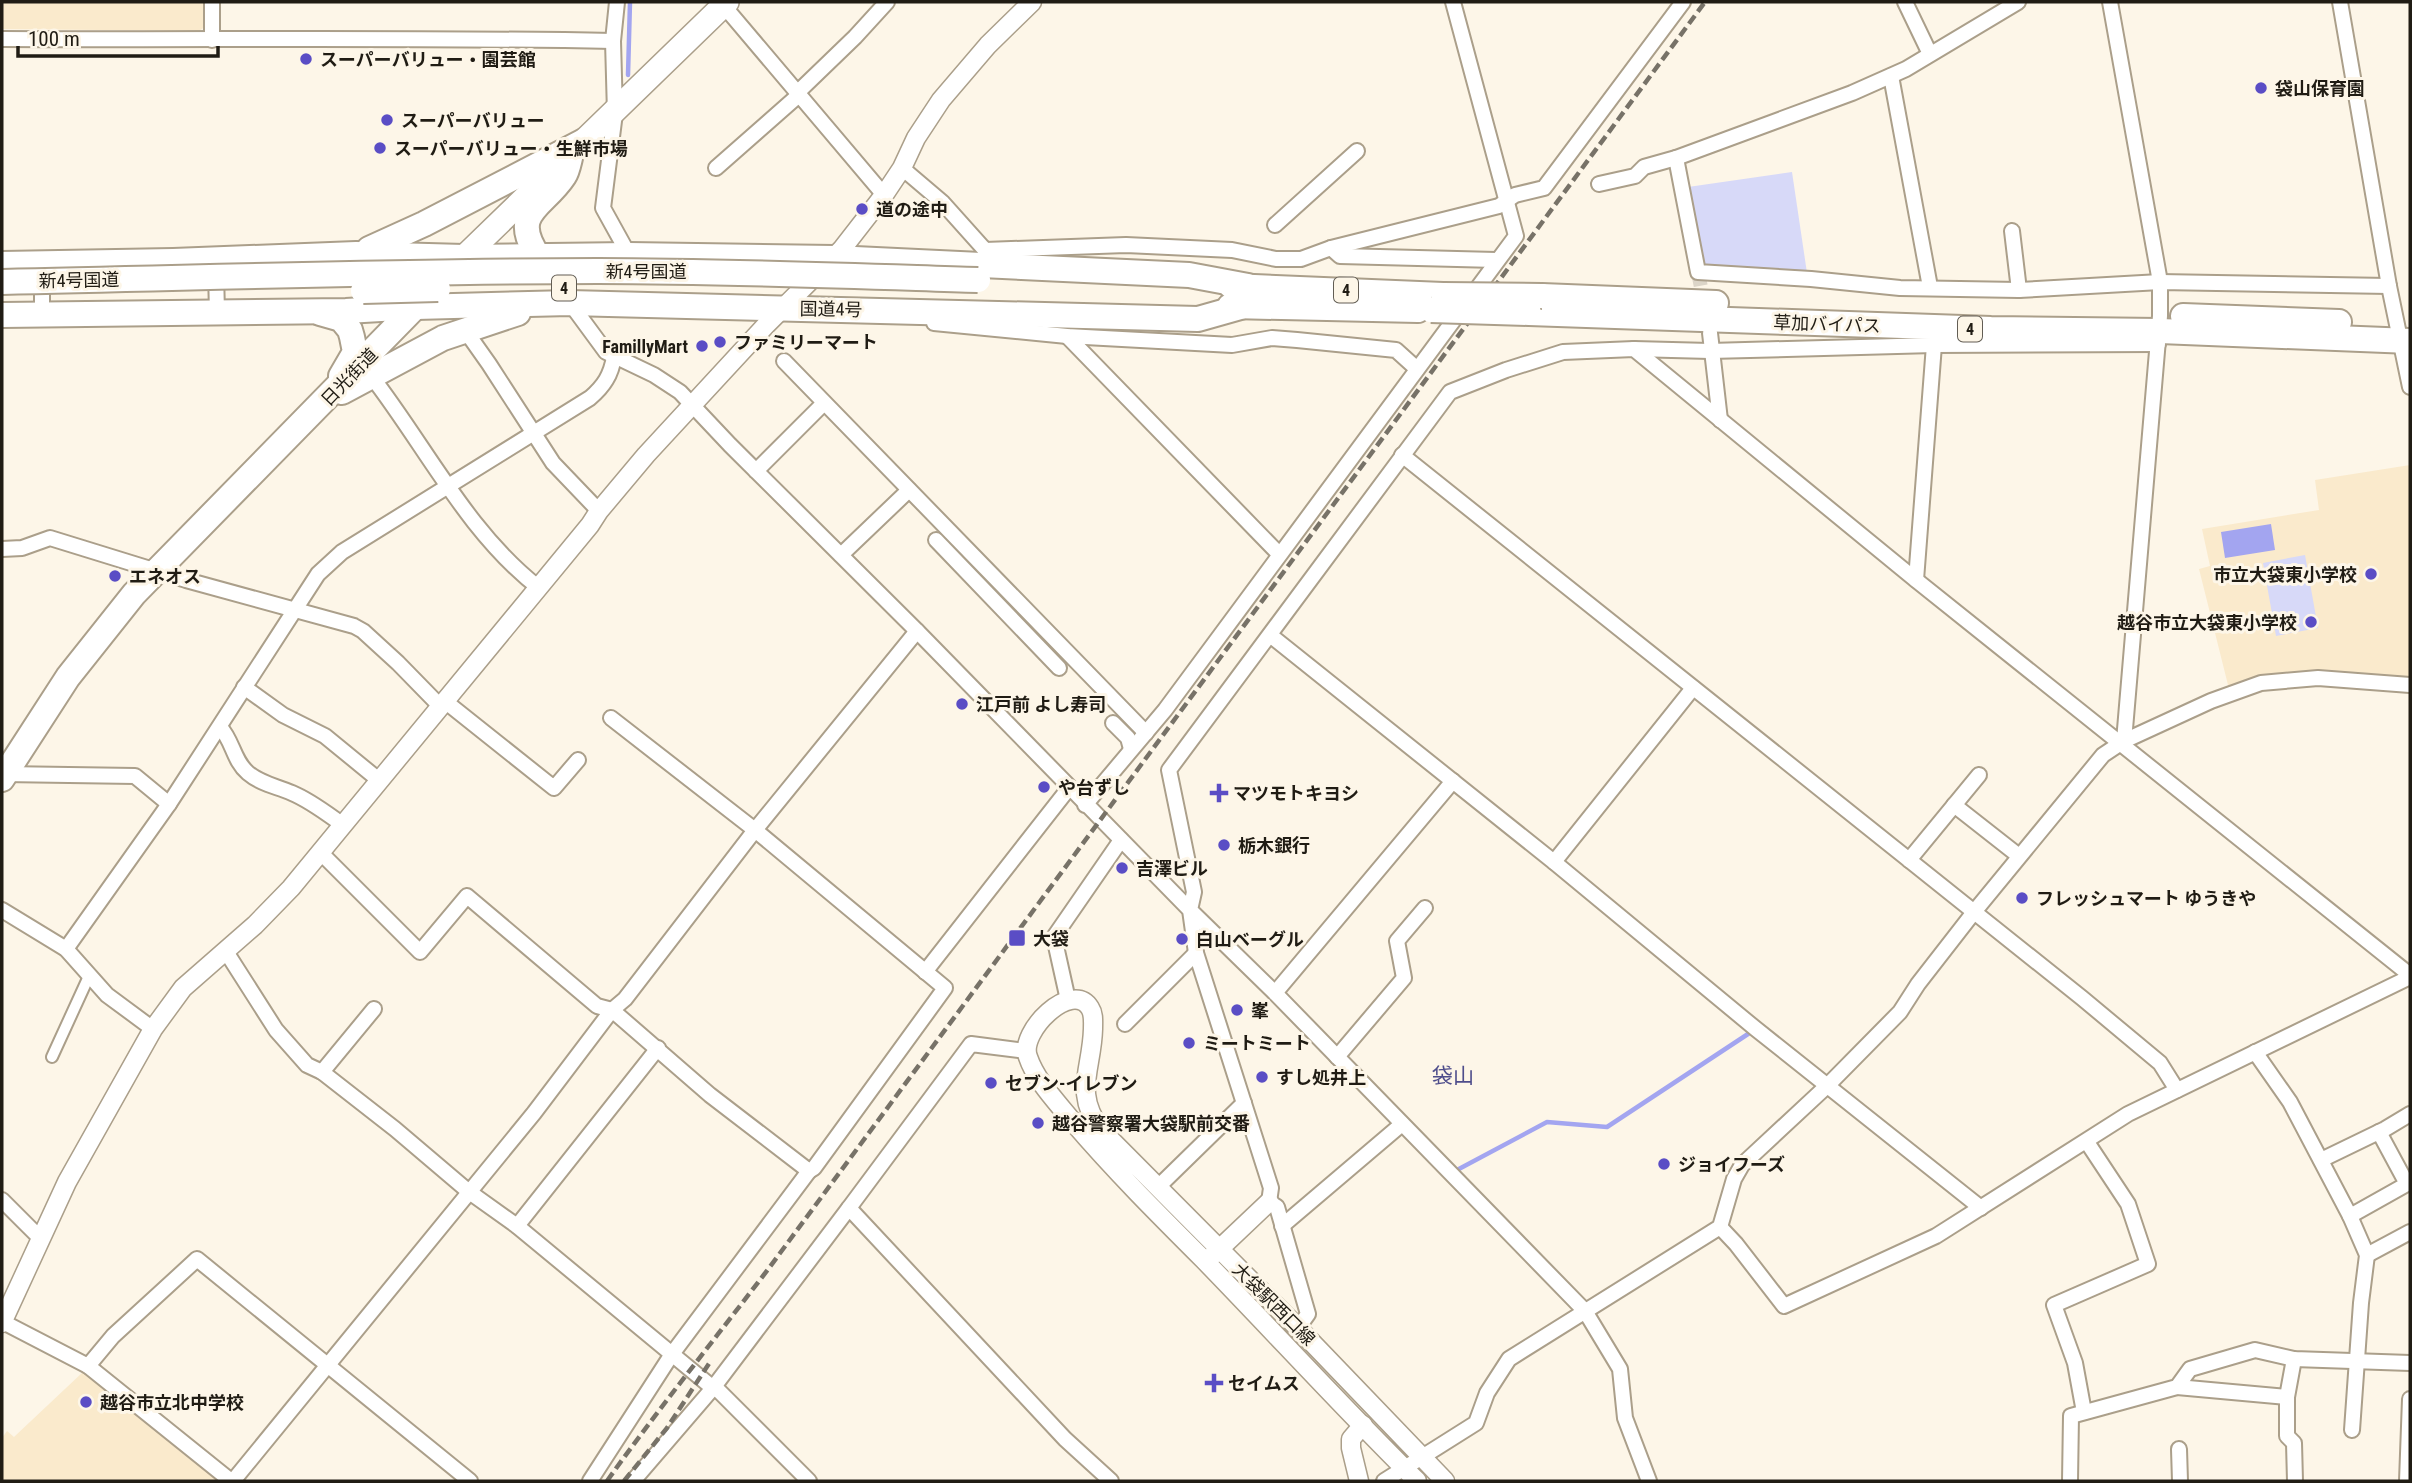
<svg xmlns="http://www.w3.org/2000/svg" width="2412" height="1483" font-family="'Roboto Condensed','Noto Sans JP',sans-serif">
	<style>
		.built { fill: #faeacc }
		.green { fill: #d7d9f8 }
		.water { fill: #a3a5f0 }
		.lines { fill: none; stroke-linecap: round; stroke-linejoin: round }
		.stream { stroke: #a3a5f0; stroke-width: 4.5 }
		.minor-tunnel { stroke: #dcd5c8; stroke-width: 14; stroke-dasharray: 14 7; stroke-linecap: butt }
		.pedestrian-casing { stroke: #ab9f8a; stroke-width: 14 }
		.minor-casing { stroke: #ab9f8a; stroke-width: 18 }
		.tertiary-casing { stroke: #ab9f8a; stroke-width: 21 }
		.primary-casing { stroke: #ab9f8a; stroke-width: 26 }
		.trunk-casing { stroke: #ab9f8a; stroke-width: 28 }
		.pedestrian { stroke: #fff; stroke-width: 10 }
		.minor { stroke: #fff; stroke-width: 14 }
		.tertiary { stroke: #fff; stroke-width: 18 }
		.primary { stroke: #fff; stroke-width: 23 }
		.trunk { stroke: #fff; stroke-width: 24 }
		.rail { stroke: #777268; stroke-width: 4.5; stroke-dasharray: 10 5; stroke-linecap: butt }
		.trunk-bridge-casing { stroke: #ab9f8a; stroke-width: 28; stroke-linecap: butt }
		.trunk-bridge { stroke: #fff; stroke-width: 24 }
		.poi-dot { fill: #5a4dc5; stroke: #fdf6e8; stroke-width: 2.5 }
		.labels { text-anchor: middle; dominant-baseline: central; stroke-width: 6; stroke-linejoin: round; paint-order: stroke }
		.shield { fill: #fdf6e8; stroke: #625d54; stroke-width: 2 }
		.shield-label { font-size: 16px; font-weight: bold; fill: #201c14 }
		.poi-label { font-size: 18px; font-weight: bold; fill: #201c14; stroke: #fdf6e8; text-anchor: start }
		.street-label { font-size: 18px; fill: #201c14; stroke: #fdf6e8 }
		.quarter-label { font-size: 21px; fill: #4e4d8b; stroke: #fdf6e8 }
	</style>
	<rect width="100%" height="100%" fill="#fdf6e8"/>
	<g class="built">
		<path d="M2,2H206V26L199,31L2,29Z"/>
		<path d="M2410,465V681L2347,676L2229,689L2199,569L2210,566L2202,529L2319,510L2315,480Z"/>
		<path d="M83,1372L221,1481H2V1438L7,1431L14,1437Z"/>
	</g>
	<g class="green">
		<path d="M1792,172L1807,273L1703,266L1688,187Z"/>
		<path d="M2305,555L2318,628L2276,636L2263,563Z"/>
	</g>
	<path class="water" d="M2271,524L2275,550L2225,558L2221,532Z"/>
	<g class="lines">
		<g class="stream">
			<path d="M628,75L630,2"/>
			<path d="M1457,1170L1547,1122L1607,1127L1748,1034"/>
		</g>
		<path class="minor-tunnel" d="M1698,272L1705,308"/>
		<defs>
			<path id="pedestrian" d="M52,1057L90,974"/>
			<g id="minor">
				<path d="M212,2V40"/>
				<path d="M617,2L613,41L615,113L603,208L629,255"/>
				<path d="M1905,2L1930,54"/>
				<path d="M2018,2L1906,69L1852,93L1676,158L1698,272L1811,279L1900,288L2019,290L2160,282L2389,286"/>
				<path d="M2110,2L2160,282V316L2124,741"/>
				<path d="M2340,2L2389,286L2410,387"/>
				<path d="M724,6L884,195"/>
				<path d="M2,39C206,40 409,37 613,41"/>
				<path d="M1891,76L1930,287"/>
				<path d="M798,92L855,37L887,2"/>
				<path d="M716,168L800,94"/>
				<path d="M902,168L942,202L985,250L1126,245L1232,250L1276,259H1301L1331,248L1499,206L1515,195L1544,188L1683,2"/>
				<path d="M1599,184L1635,176L1644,167L1676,158"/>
				<path d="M1275,225L1357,151"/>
				<path d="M2012,231L2019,290"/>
				<path d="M1331,248L1340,256L1496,260"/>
				<path d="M216,272L217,313"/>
				<path d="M570,303L606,352L654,375L680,392L730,445L917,631L1190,910L1196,953L1271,1188L1269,1202L1277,1207L1308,1314L1298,1328"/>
				<path d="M42,314V275"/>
				<path d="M934,323L1067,336L1232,345L1272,338L1297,340L1396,350L1417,369"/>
				<path d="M465,330L489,364L553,463L599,511"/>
				<path d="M1710,333L1720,420"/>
				<path d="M1067,336L1279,554"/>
				<path d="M1634,349L1710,351L1934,345L2158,344"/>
				<path d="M784,361L1146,733"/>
				<path d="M372,377C426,447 468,533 539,588"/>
				<path d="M1402,455L2082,998L2160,1063L2177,1090"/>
				<path d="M756,471L824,403"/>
				<path d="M936,540L1059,668"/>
				<path d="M2,549L22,548L50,538L186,580L354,626L363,631L398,663L441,707"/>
				<path d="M841,555L909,490"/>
				<path d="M1916,580L1934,345"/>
				<path d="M1270,635L1554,862L1756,1029L1981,1208"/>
				<path d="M244,687L283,715L325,736L380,781"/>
				<path d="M446,702L554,788L578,760"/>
				<path d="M1113,723L1128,738L1131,749"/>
				<path d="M220,727C233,741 233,760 248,773C261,784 276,786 292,793C311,801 326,813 343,825"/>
				<path d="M3,774L135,776L169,804"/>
				<path d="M1085,805L1165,710L1516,236L1453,2"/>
				<path d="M1954,805L2019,856"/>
				<path d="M320,852L420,952L467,896L597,1006L612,1010L710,1095L809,1171L814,1168L945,988L755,830L611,718"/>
				<path d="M1909,860L1979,775"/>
				<path d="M1554,862L1693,688"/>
				<path d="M2,910L66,949L107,995L153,1029"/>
				<path d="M66,949L169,804L318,574L342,552L590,398C604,386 611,375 614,357"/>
				<path d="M225,950L276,1030L307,1065L322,1072L395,1129L468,1191L517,1226L713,1388L718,1390L809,1481"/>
				<path d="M925,972L1069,788"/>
				<path d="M1275,993L1453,781"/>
				<path d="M1068,1000L1054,937L1121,840"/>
				<path d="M1125,1024L1196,953"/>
				<path d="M2255,1052L2290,1102L2350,1216L2367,1255L2361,1303L2352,1430"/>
				<path d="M1337,1057L1404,978L1397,941L1425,908"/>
				<path d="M322,1072L374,1009"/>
				<path d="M2321,1160L2385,1129L2410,1114"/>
				<path d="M1158,1187L1244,1103"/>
				<path d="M2,1200L40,1238"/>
				<path d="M849,1208L971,1044L1026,1051"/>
				<path d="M2350,1216L2407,1184L2379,1132"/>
				<path d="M517,1226L658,1048"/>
				<path d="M1282,1226L1402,1124"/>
				<path d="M1720,1227L1736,1244L1784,1306L1936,1236L2128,1114L2410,977"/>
				<path d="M2367,1255L2410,1232"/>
				<path d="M3,1322L88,1366L231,1481"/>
				<path d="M2294,1359L2287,1397V1436L2294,1443L2295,1481"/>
				<path d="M88,1366L113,1336L197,1259L470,1481"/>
				<path d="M2177,1387L2287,1397"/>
				<path d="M2084,1412L2075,1363L2054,1305L2148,1264L2128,1204L2087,1142"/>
				<path d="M2179,1449L2180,1481"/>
				<path d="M233,1481L534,1113L612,1010L625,999L755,830L917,631"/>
				<path d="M590,1481L672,1354L809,1171"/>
				<path d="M633,1481L713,1388L849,1208L1065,1439L1111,1481"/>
				<path d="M1384,1481L1476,1423L1487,1393L1509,1359L1720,1227L1734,1179L1742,1165L1828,1085L1900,1012L1918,984L1974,912L2103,755L2124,741L2211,701L2261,683L2318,678L2410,685"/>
				<path d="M1649,1481L1625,1418L1620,1369L1585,1311L1275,993L1190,910L1194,892L1169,770L1450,392L1506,370L1563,352L1634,349L1916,580L2410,975"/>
				<path d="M2070,1481L2071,1416L2177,1387L2190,1369L2255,1350L2294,1359L2410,1363"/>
				<path d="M2407,1481L2410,1399"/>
			</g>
			<g id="tertiary">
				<path d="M1213,1255L1269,1202"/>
				<path d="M2,1323L67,1182L153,1029L183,988L255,925L291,888L590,525L599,511L646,455L766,325L842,249L884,195L902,168L916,138L941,100L988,45L1032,2"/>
				<path d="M1359,1481L1351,1448V1439L1363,1425"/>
				<path d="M1417,1481C1344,1409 1275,1333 1204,1260C1159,1215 1114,1170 1073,1122C1057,1102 1036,1081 1028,1057C1018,1032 1072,979 1090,1008C1094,1014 1093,1022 1093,1029C1092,1070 1073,1092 1101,1130L1298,1328L1445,1481"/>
			</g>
			<path id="primary" d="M464,257L727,2"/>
			<g id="trunk">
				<path d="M369,249L424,224L586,140"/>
				<path d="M538,256C509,212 543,208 564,176C568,170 569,161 571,154"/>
				<path d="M2,264L173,261L356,254L464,257L629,255L834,258L1189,275L1248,286"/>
				<path d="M1231,286L1443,295"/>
				<path d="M1542,296L1716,303"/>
				<path d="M1230,306L1418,310"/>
				<path d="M320,313L341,319L350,330L352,337L355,352L341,376"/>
				<path d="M1529,313L1991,329L2160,331L2410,341"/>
				<path d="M2,315L346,311L416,307L570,303L1198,319L1244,306"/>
				<path d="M2183,316L2339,322"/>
				<path d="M342,392L443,338L518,313"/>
				<path d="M2,779L68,677L134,594L420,302"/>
			</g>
		</defs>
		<use href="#pedestrian" class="pedestrian-casing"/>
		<use href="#minor" class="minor-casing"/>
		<use href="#tertiary" class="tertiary-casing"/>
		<use href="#primary" class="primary-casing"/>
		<use href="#trunk" class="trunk-casing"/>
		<use href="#pedestrian" class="pedestrian"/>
		<use href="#minor" class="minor"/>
		<use href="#tertiary" class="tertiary"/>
		<use href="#primary" class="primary"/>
		<use href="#trunk" class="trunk"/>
		<g class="rail">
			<path d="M607,1481C659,1408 715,1339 769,1268L1705,2"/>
			<path d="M624,1481L667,1428L710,1362"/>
		</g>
		<defs>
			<g id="trunk-bridge">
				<path d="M2,282C201,278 399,271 598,271C725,271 852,276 978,280"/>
				<path d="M363,291L438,289"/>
				<path d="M1443,295L1542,296"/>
				<path d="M1431,310L1529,313"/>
			</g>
		</defs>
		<use href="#trunk-bridge" class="trunk-bridge-casing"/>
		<use href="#trunk-bridge" class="trunk-bridge"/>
	</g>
	<g class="poi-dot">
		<circle cx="306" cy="59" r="7"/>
		<circle cx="2261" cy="88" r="7"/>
		<circle cx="387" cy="120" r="7"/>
		<circle cx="380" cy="148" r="7"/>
		<circle cx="862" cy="209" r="7"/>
		<circle cx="720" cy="342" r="7"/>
		<circle cx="702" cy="346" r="7"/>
		<circle cx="2371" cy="574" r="7"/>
		<circle cx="115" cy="576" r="7"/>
		<circle cx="2311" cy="622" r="7"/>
		<circle cx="962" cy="704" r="7"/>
		<circle cx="1044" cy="787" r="7"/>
		<path d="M1215.5 782.5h7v7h7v7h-7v7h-7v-7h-7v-7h7z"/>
		<circle cx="1224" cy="845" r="7"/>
		<circle cx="1122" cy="868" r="7"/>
		<circle cx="2022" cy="898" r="7"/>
		<rect x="1008" y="929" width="18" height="18" rx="3.5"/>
		<circle cx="1182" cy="939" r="7"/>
		<circle cx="1237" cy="1010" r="7"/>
		<circle cx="1189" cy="1043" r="7"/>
		<circle cx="1262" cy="1077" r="7"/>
		<circle cx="991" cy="1083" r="7"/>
		<circle cx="1038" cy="1123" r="7"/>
		<circle cx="1664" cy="1164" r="7"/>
		<path d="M1210.5 1372.5h7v7h7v7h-7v7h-7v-7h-7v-7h7z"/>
		<circle cx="86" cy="1402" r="7"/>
	</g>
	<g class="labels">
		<g class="shield">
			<rect x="552" y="275.5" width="24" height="25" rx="5"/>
			<rect x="1334" y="277.5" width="24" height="25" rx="5"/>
			<rect x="1958" y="316.5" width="24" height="25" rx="5"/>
		</g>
		<g class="shield-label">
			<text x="564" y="288">4</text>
			<text x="1346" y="290">4</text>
			<text x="1970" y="329">4</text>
		</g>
		<g class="poi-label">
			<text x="320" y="59">スーパーバリュー・園芸館</text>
			<text x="2275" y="88">袋山保育園</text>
			<text x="401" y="120">スーパーバリュー</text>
			<text x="394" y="148">スーパーバリュー・生鮮市場</text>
			<text x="876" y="209">道の途中</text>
			<text x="734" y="342">ファミリーマート</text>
			<text x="688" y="346" text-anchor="end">FamillyMart</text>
			<text x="2357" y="574" text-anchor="end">市立大袋東小学校</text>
			<text x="129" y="576">エネオス</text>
			<text x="2297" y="622" text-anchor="end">越谷市立大袋東小学校</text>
			<text x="976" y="704">江戸前 よし寿司</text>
			<text x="1058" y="787">や台ずし</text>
			<text x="1233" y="793">マツモトキヨシ</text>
			<text x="1238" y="845">栃木銀行</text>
			<text x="1136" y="868">吉澤ビル</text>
			<text x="2036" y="898">フレッシュマート ゆうきや</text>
			<text x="1033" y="938">大袋</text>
			<text x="1196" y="939">白山ベーグル</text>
			<text x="1251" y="1010">峯</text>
			<text x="1203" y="1043">ミートミート</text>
			<text x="1276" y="1077">すし処井上</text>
			<text x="1005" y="1083">セブン-イレブン</text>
			<text x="1052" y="1123">越谷警察署大袋駅前交番</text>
			<text x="1678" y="1164">ジョイフーズ</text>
			<text x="1228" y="1383">セイムス</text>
			<text x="100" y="1402">越谷市立北中学校</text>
		</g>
		<g class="street-label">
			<text x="646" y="271">新4号国道</text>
			<text transform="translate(79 280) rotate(-1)">新4号国道</text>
			<text transform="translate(831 309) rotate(1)">国道4号</text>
			<text transform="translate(1827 324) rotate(2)">草加バイパス</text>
			<text transform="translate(349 377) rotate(-46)">日光街道</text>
			<text transform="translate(1274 1304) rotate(45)">大袋駅西口線</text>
		</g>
		<g class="quarter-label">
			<text x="1453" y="1076">袋山</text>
		</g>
	</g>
	<rect width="2412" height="1483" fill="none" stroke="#201c14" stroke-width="7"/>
	<path d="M18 46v10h200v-10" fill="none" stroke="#201c14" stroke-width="3.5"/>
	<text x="28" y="46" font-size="21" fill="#201c14" stroke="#fdf6e8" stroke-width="5" paint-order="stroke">100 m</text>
</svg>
